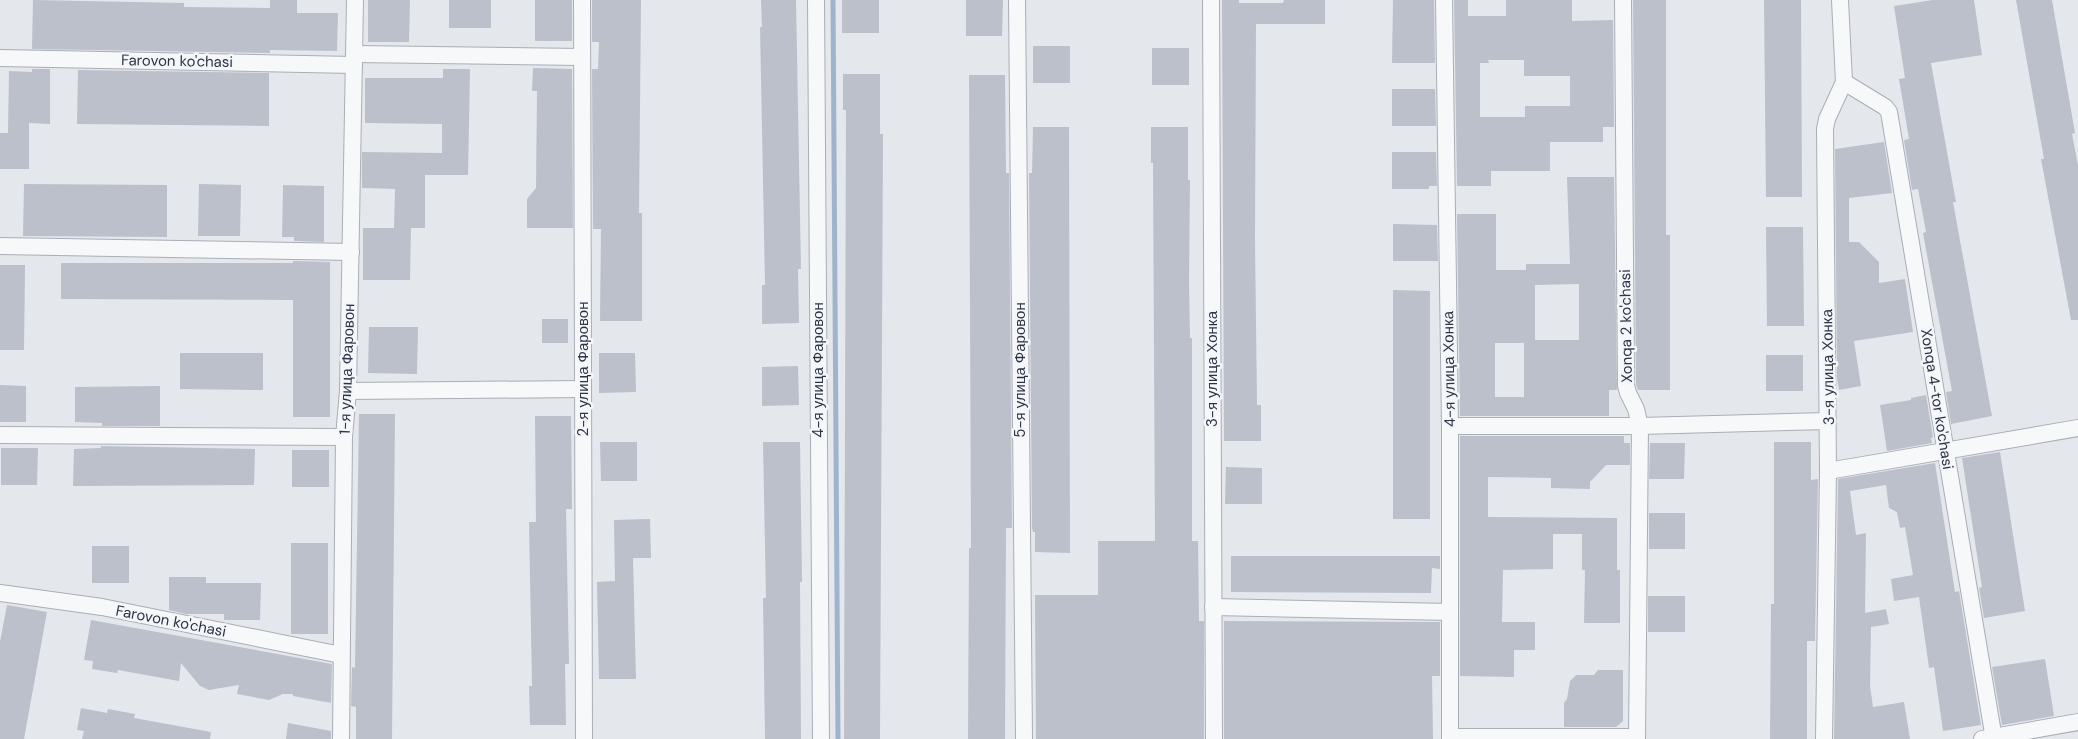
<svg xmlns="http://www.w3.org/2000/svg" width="2078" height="739" font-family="'DM Sans',sans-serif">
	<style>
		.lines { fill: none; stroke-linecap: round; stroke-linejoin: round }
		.stream { stroke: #9fb4cc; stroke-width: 5 }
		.building { fill: #bbc0ca; fill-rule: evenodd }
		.minor-casing { stroke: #a9aeb7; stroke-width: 18 }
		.minor { stroke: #f7f8fa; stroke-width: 16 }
		.labels { text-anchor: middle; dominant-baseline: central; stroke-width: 5; stroke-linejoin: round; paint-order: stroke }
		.street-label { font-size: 15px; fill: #2b3445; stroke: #f4f6f9 }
	</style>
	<rect width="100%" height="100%" fill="#e4e7ec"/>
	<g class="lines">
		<path class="stream" d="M833,0L838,739"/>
	</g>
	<g class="building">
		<path d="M33,0L184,3V7L270,8V0H297V13H338L337,51L270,50V53L32,49Z"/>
		<path d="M368,0H410L409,42H368Z"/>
		<rect x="449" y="0" width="42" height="28"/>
		<rect x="535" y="0" width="37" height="41"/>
		<path d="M592,0H641L639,213H642V321H600L601,229H593L592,69H598L599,42H592Z"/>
		<path d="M761,0H796L801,269H798L799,323L762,324V285H765L760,27H762Z"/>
		<rect x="842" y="0" width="37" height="33"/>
		<path d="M966,0H1003L1002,36H966Z"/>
		<path d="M1222,0H1239V3H1283L1284,0H1325V24H1256L1255,239L1257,405H1261V441H1224Z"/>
		<path d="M1393,0H1434L1435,63H1392Z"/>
		<path d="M1454,0H1468V16H1506V0H1572V21L1613,20L1614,127H1603V142H1550V171H1491V186H1457ZM1488,60H1524V76H1570V106H1525V117H1480V63H1489Z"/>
		<path d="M1633,0H1666V235H1670V390H1638L1636,384Z"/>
		<path d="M1764,0H1801L1802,197H1766Z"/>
		<path d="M1933,0H1974L1982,55L1931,63L1956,202H1953L1992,416L1951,424L1946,392L1952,391L1923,233L1926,232L1918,189L1912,190L1904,140L1909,139L1899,79L1905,78L1894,6Z"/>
		<path d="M2016,0H2052L2075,133L2072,134L2078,165V320H2071L2041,159H2044Z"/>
		<rect x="1033" y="46" width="37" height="37"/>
		<rect x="1152" y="48" width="37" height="37"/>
		<path d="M533,68L572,69L573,228H527V199L536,188L537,91H532Z"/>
		<path d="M32,69H50V124L29,123V169H0V133H8L9,71L32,72Z"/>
		<path d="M443,69H470L468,175H425V228H411L410,280H363V228H394L395,189L362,188V152L442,153V124L365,123V78H443Z"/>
		<path d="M78,70L269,73V126L77,124Z"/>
		<path d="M843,74H880V134H883L880,739H844L846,110H843Z"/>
		<path d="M969,75H1005L1006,173H1009L1012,528H1006L1005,739H968L969,548H971Z"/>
		<path d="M1392,89H1435L1436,126H1392Z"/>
		<path d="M1033,127H1069L1070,553L1035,552V532H1033L1032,528L1029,173H1032Z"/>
		<path d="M1151,127H1188V180H1190L1189,283L1190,338H1192V541H1198L1199,621H1204V739H1036L1035,595H1098V541H1155L1153,163H1151Z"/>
		<path d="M1884,142L1892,193L1849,198V242H1859L1879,262V283L1905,279L1913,332L1854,341L1861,386L1839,390L1837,378L1835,149Z"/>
		<path d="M1392,152H1436L1437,186H1429V189H1392Z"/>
		<path d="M1567,177H1614L1617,390H1609V416H1460L1457,214H1496V270H1526V264H1570ZM1579,284V340H1535V285ZM1495,343H1524V397H1495Z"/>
		<path d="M24,184L167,185V237L23,236Z"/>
		<path d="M199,184L241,185L240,236H198Z"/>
		<path d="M283,185L324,186V242L294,241V237H282Z"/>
		<path d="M1393,224L1437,225L1438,261H1393Z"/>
		<path d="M1766,227H1803L1804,326H1767Z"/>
		<path d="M293,261L330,262V417H293V300L61,299V263H293Z"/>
		<path d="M0,265H25L24,350H0Z"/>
		<path d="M1393,290L1430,291V519H1393Z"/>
		<rect x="542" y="319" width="26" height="24"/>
		<path d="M369,327H418L417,374L368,373Z"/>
		<path d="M180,353H263V390L180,389Z"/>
		<path d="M599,353H635L636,392L599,393Z"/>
		<rect x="1766" y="355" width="37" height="36"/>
		<path d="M798,366L799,405L762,406V367Z"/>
		<path d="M0,385L26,386V422H0Z"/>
		<path d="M160,386V426H102V423L75,422V387Z"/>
		<path d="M1926,395L1933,437L1931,438L1932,443L1887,451L1880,405L1911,400V398Z"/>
		<path d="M359,414H395L392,739H356V707L351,706L352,667L355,668Z"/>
		<path d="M535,416H571L572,509H566L569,664H565L566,725H530L529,686H532L529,522H536Z"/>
		<path d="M1460,436H1624V443H1630V465H1606L1590,482V489L1551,488V478L1488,477V517L1617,518V570H1620V623H1584L1585,570H1582V534H1553V569L1503,570L1502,622H1535V650H1514V677L1460,676Z"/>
		<path d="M600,442H637V481H601Z"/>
		<path d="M763,442H800L802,582H800L801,739H765L763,598H766Z"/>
		<path d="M1774,442H1811V480L1818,479L1815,641H1807V739H1770L1771,604H1774Z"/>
		<path d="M1650,443H1685L1684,479H1649Z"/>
		<path d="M101,446L255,449L254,485L73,486L74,449L101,448Z"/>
		<path d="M1,448H38L37,485H1Z"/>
		<rect x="292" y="450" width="37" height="37"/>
		<path d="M2000,452L2025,611L1984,618L1979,588L1982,587L1962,458Z"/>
		<path d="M1935,463L1955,592L1959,591L1981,725L1943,731L1934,667L1929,668L1919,597L1894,601L1891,579L1913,575L1905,527L1900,528L1897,512L1889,508L1886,485L1850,491L1856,535L1866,533L1865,613L1886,609L1889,624L1871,627L1870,686L1873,707L1904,702L1910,739H1834L1838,479Z"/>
		<path d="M1226,467L1262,468V504H1225Z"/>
		<rect x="1649" y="513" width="36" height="36"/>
		<path d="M650,519L651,558H633L636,679H599L597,582L615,581L614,520Z"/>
		<rect x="291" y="543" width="37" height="91"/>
		<rect x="92" y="546" width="37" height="37"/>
		<path d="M1231,556H1440V569L1432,568L1431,593L1231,592Z"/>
		<path d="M169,577H206V583H261L260,620H224V614H186L169,610Z"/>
		<rect x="1648" y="596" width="37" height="36"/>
		<path d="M7,605L47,612L24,739H0V642Z"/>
		<path d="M91,620L332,664L331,703L293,696V694H283L269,700L237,694L239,685L209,690L200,686L181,663L179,681L118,670L117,673L92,669L93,661L84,660Z"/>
		<path d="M1224,621L1440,622V676H1432L1433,739H1224Z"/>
		<path d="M2045,659L2054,716L2002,725L1992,667Z"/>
		<path d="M1598,670H1623V721L1616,727H1564V703L1567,699L1570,681L1576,675H1594Z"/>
		<path d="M81,708L107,713L108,709L135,714L134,718L211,732L210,739H82L84,731L77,730Z"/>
		<path d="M288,723L331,731V739H286Z"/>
	</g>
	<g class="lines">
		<defs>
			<g id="minor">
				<path d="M582,0L584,739"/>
				<path d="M816,0L821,739"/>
				<path d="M1017,0L1024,739"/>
				<path d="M1211,0L1214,739"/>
				<path d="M1444,0L1450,426V739"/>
				<path d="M1623,0L1626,385L1628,393L1636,409L1640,426L1637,739"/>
				<path d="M354,54L582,57"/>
				<path d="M0,58L354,65"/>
				<path d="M1844,82L1885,107L1889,112L1994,739"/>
				<path d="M0,246L351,252"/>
				<path d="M348,391L583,389"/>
				<path d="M1450,426H1640L1828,421"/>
				<path d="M0,435L344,437"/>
				<path d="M1828,471L2078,428"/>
				<path d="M0,593L102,607L341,655"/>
				<path d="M1213,607L1450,612"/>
				<path d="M1450,737H1637"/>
				<path d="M341,739L344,437L348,391L355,0"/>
				<path d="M1824,739L1828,471L1825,129L1827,119L1844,82L1840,0"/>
				<path d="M1982,739L2078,722"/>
			</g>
		</defs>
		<use href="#minor" class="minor-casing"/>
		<use href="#minor" class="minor"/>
	</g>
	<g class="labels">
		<g class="street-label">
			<text transform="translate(177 61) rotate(1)">Farovon ko'chasi</text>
			<text transform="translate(1626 326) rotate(-91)">Xonqa 2 ko'chasi</text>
			<text transform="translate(1828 367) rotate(-91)">3-я улица Хонка</text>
			<text transform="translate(347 369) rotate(-88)">1-я улица Фаровон</text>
			<text transform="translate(583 369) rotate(-90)">2-я улица Фаровон</text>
			<text transform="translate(1212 369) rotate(-90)">3-я улица Хонка</text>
			<text transform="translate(1449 369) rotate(-91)">4-я улица Хонка</text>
			<text transform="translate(818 370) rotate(-90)">4-я улица Фаровон</text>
			<text transform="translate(1020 370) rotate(-90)">5-я улица Фаровон</text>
			<text transform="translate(1937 399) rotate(81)">Xonqa 4-tor ko'chasi</text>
			<text transform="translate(171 621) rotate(11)">Farovon ko'chasi</text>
		</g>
	</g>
</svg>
